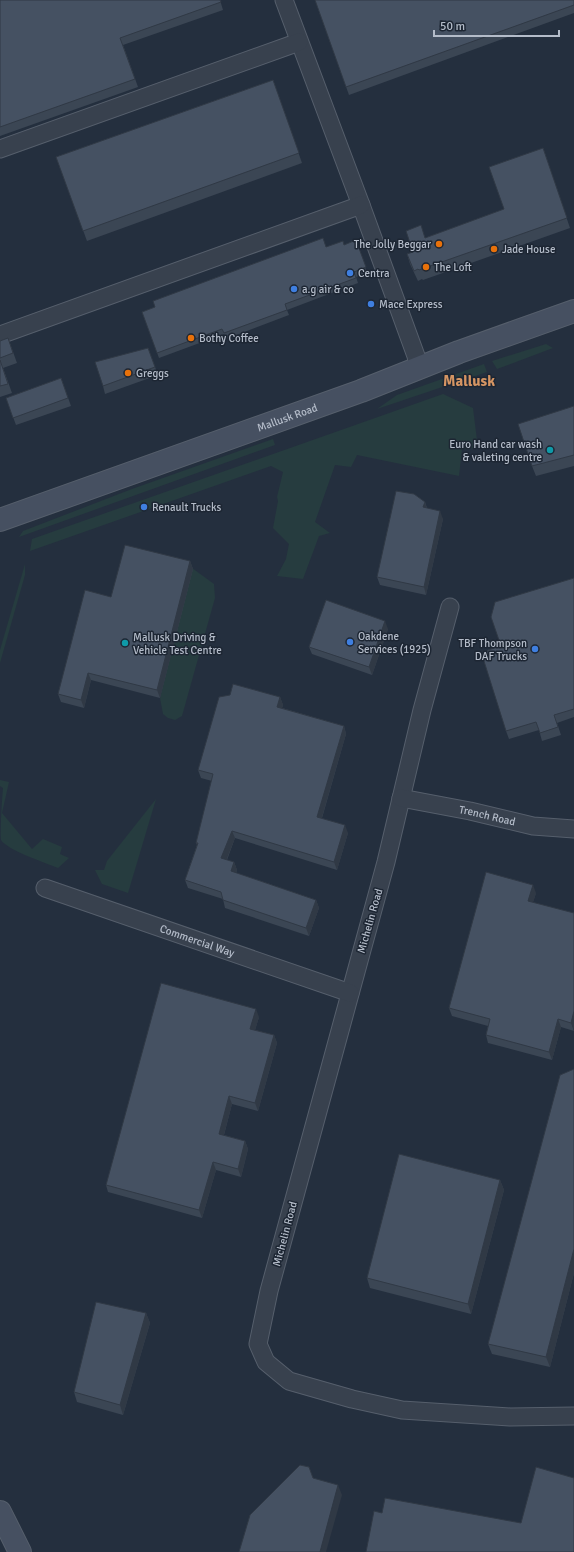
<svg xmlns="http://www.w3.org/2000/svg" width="574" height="1552" font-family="Signika,sans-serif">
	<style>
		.green { fill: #263c3f }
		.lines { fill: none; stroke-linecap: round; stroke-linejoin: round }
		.minor-casing { stroke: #565f6c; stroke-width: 19 }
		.secondary-casing { stroke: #565f6c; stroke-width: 24 }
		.minor { stroke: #38414e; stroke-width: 17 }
		.secondary { stroke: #465061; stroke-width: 22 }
		.wall { fill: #3b4654 }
		.shaded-wall { fill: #303945 }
		.building { fill: #455162; stroke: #303945 }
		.food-dot { fill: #e8710a; stroke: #1d2633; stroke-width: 1.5 }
		.shop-dot { fill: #3f7fe0; stroke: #1d2633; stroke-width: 1.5 }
		.culture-dot { fill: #0f9aa8; stroke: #1d2633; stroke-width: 1.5 }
		.labels { text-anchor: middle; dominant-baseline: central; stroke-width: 3; stroke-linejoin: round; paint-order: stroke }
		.poi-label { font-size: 11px; fill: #b4bcc9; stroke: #1d2633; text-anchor: start }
		.street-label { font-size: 11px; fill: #b4bcc9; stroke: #1d2633 }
		.district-label { font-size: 15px; font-weight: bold; fill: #d59563; stroke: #1d2633 }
	</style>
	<rect width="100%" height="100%" fill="#242f3e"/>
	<g class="green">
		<path d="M546,344L553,348L497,369L492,361Z"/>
		<path d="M484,364L487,372L377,409L397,395Z"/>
		<path d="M443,394L473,408L478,448L462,449L459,476L357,455L351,467L335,465L315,522L330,533L319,536L303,579L277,576L286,559L289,544L273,528L278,501L277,497L283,472L271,466L30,551L32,539Z"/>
		<path d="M273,439L275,445L19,537L23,531L132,489Z"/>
		<path d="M25,564V575L0,663V650Z"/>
		<path d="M192,568L214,584L215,598L182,716L175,720L168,718L163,714L160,698Z"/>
		<path d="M0,780L9,782L2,813L32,849L43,839L62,847L60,854L69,858L58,868C46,863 7,850 1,840C0,831 2,798 3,788L0,786Z"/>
		<path d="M156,799L128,893L102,884L95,870H104L107,861Z"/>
	</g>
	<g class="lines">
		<defs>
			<g id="minor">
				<path d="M284,0L361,205L416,356L418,368"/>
				<path d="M0,149L299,42"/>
				<path d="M0,335L361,205"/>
				<path d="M450,607L422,710L386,862L269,1291L258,1344L266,1362L289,1381L352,1399L402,1410L510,1417L574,1416"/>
				<path id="s1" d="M401,798L470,811L533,826L574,829"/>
				<path id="s2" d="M45,888L350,993"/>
			</g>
			<g id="secondary">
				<path id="s3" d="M0,520L361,391L459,352L574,311"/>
				<path d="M0,1512L20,1552"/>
			</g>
		</defs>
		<use href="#minor" class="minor-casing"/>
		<use href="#secondary" class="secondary-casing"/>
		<use href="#minor" class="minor"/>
		<use href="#secondary" class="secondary"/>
	</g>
	<g class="wall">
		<path d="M0,0H220L223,10L123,45L138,87L0,136Z"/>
		<path d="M315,0H574V13L349,95Z"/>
		<path d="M273,80L302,163L87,241L56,157Z"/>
		<path d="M543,148L570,228L423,280L422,279L418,281L410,264L407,254L413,252L425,238L504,209Z"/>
		<path d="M356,240L367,273L356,277L358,283L287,310L289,315L226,339L224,334L159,358L142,312L326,247L344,245Z"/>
		<path d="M8,338L17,363L3,368L12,393L0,397V341Z"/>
		<path d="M148,348L158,375L105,394L103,386Z"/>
		<path d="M61,378L71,406L16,425L6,398Z"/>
		<path d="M574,406V466L536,476L532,466Z"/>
		<path d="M425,502L427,508L443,519L426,595L380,585L377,577Z"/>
		<path d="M190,561L193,569L160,698L91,680L84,708L61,702L58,694L111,597Z"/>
		<path d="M574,578V717L557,723L561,735L542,741L539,730L509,739L506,731L501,646Z"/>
		<path d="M388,629L372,675L312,654L309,647Z"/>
		<path d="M280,697L283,705L282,708L344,726L346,734L322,818L348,833L337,870L235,838L227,860L234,862L237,870L236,873L316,900L319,908L309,936L225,908L223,899L188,888L185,880L197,845L196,843L212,781L201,778L198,770Z"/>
		<path d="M536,893L533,902L574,1031L561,1027L552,1060L488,1043L486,1035L488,1026L452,1016L449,1008Z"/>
		<path d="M259,1017L255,1030L274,1035L277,1043L258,1111L232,1104L224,1135L245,1141L248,1149L241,1177L216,1170L202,1218L108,1192L106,1185Z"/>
		<path d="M574,1069V1273L550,1367L492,1354L488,1344Z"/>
		<path d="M500,1180L504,1190L471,1314L370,1288L367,1278Z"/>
		<path d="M146,1313L150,1323L123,1415L77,1402L74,1392Z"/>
	</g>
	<g class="shaded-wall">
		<path d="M425,502L427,510L423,507Z"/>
		<path d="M440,511L443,519L426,595L424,587Z"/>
		<path d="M190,561L193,569L160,698L157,690Z"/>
		<path d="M385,621L388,629L372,675L369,667Z"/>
		<path d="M88,673L91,680L84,708L81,700Z"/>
		<path d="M280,697L283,705L280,715L277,707Z"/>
		<path d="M344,726L346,734L320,824L317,817Z"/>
		<path d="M345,825L348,833L337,870L334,862Z"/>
		<path d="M232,831L235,838L224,866L221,858Z"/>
		<path d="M234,862L237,870L234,879L231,871Z"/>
		<path d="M533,885L536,893L531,909L528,901Z"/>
		<path d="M316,900L319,908L309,936L306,928Z"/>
		<path d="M256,1009L259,1017L253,1037L250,1029Z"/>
		<path d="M574,1011V1031L571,1023Z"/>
		<path d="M558,1019L561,1027L552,1060L549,1052Z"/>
		<path d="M274,1035L277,1043L258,1111L255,1103Z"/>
		<path d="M229,1096L232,1104L222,1142L219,1134Z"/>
		<path d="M245,1141L248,1149L241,1177L238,1169Z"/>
		<path d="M213,1162L216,1170L202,1218L199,1210Z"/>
		<path d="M500,1180L504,1190L471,1314L468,1304Z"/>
		<path d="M574,1249V1273L550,1367L546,1357Z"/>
		<path d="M146,1313L150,1323L123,1415L120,1405Z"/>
		<path d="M338,1485L342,1495L326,1552H320Z"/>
	</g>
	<g class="building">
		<path d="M0,0H220L221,2L120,38L135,79L0,127Z"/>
		<path d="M315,0H574V5L346,87Z"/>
		<path d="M273,80L299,153L83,231L56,157Z"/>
		<path d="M543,148L567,218L419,270L418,269L414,271L407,254L413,252L406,231L421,225L425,238L504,209L489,167Z"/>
		<path d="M323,238L326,247L343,241L344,245L356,240L366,267L354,272L356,278L285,304L287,310L224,333L222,329L157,353L142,312L155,307L153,301Z"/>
		<path d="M8,338L13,353L0,358V341Z"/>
		<path d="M148,348L155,367L103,386L95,362Z"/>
		<path d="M0,360L8,384L0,386Z"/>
		<path d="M61,378L68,398L13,418L6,398Z"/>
		<path d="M574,406V455L532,466L518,424Z"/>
		<path d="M396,491L414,494L425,502L423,507L440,511L424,587L377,577Z"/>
		<path d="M125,545L190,561L157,690L88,673L81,700L58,694L85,590L111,597Z"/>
		<path d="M574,578V709L554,715L558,727L540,733L536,722L506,731L483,658L488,650L501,646L491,617L495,602Z"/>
		<path d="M326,600L385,621L369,667L309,647Z"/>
		<path d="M233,684L280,697L277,707L344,726L317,817L345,825L334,862L232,831L221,858L234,862L231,871L316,900L306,928L223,900L221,892L185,880L198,843H196L213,774L198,770L219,697L230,695Z"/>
		<path d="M486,872L533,885L528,901L574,913V1011L571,1023L558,1019L549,1052L486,1035L490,1019L449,1008Z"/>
		<path d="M161,983L256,1009L250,1029L274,1035L255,1103L229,1096L219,1134L245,1141L238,1169L213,1162L199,1210L106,1185Z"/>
		<path d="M574,1069V1249L546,1357L488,1344L560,1075Z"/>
		<path d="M399,1154L500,1180L468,1304L367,1278Z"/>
		<path d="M96,1302L146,1313L120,1405L74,1392Z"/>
		<path d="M300,1465L309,1467L313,1478L338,1485L320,1552H239L250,1515Z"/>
		<path d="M536,1467L574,1478V1552H366L374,1511L382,1513L385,1498L521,1523Z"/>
	</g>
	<g class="food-dot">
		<circle cx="439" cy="244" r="4"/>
		<circle cx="494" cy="249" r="4"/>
		<circle cx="426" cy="267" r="4"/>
		<circle cx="191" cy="338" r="4"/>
		<circle cx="128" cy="373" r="4"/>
	</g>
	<g class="shop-dot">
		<circle cx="350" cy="273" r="4"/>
		<circle cx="294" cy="289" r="4"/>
		<circle cx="371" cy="304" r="4"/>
		<circle cx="144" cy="507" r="4"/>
		<circle cx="350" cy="642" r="4"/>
		<circle cx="535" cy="649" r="4"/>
	</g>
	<g class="culture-dot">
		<circle cx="550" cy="450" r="4"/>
		<circle cx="125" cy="643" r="4"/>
	</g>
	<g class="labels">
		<g class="poi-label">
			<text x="431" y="244" text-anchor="end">The Jolly Beggar</text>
			<text x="502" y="249">Jade House</text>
			<text x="434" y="267">The Loft</text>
			<text x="358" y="273">Centra</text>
			<text x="302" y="289">a.g air &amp; co</text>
			<text x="379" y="304">Mace Express</text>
			<text x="199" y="338">Bothy Coffee</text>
			<text x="136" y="373">Greggs</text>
			<text x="542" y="444" text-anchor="end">Euro Hand car wash<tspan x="542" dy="13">&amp; valeting centre</tspan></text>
			<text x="152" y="507">Renault Trucks</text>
			<text x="358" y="636">Oakdene<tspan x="358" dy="13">Services (1925)</tspan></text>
			<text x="133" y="637">Mallusk Driving &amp;<tspan x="133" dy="13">Vehicle Test Centre</tspan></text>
			<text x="527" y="643" text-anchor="end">TBF Thompson<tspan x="527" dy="13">DAF Trucks</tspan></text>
		</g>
		<g class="street-label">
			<text stroke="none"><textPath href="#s3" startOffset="305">Mallusk Road</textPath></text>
			<text stroke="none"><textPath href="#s1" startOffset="88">Trench Road</textPath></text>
			<text transform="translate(370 921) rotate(-74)">Michelin Road</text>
			<text stroke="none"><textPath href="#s2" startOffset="161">Commercial Way</textPath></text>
			<text transform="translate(285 1234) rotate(-75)">Michelin Road</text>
		</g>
		<g class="district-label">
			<text x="469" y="381">Mallusk</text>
		</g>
	</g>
	<path d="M434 30v6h125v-6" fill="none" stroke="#b4bcc9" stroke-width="2"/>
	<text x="440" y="30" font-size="12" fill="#b4bcc9" stroke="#1d2633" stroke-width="3" paint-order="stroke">50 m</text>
</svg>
